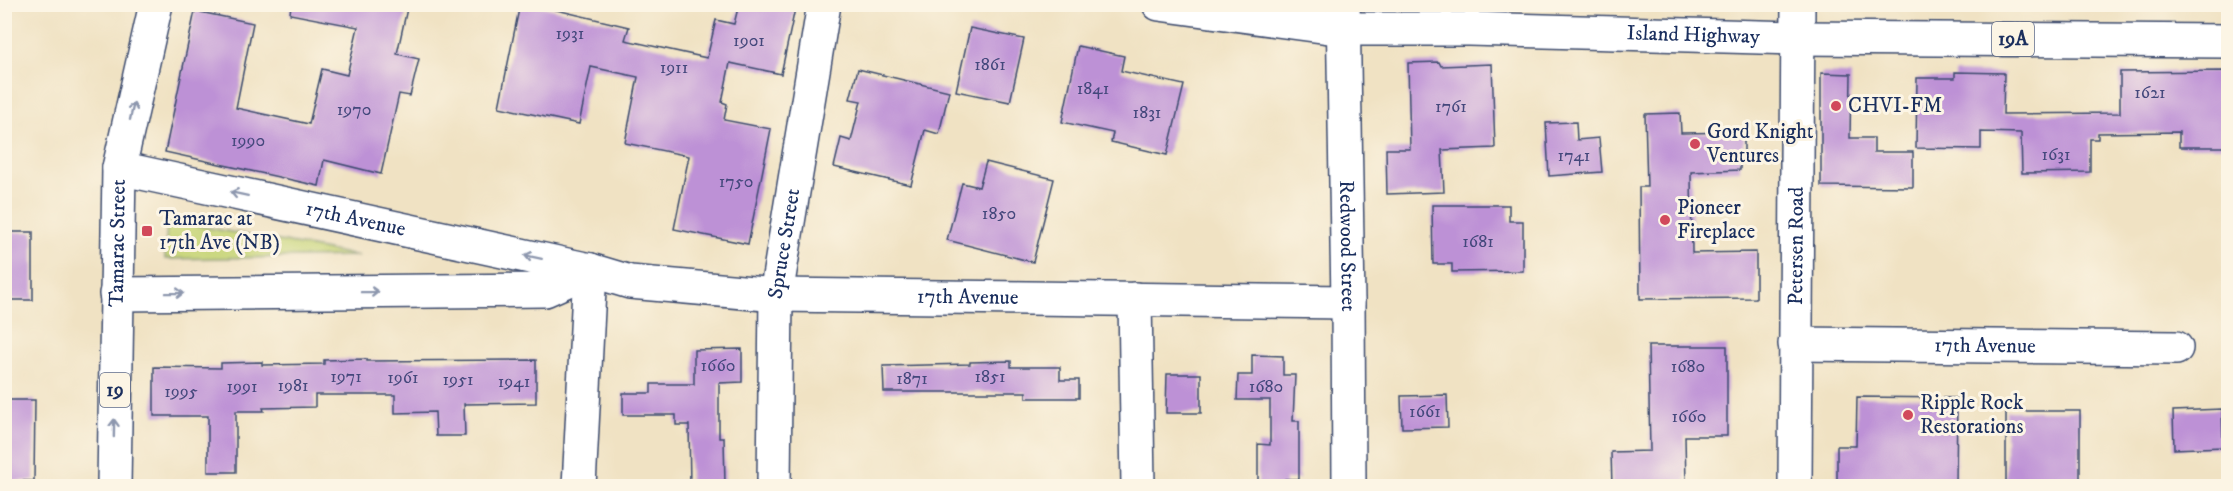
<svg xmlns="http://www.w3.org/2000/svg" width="2233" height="491" font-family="'IM FELL DW Pica',serif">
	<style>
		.green { fill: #c6d476; stroke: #70826a; stroke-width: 1.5 }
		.building { fill: #bd91d6 }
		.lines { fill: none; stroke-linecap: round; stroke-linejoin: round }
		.minor-casing { stroke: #3b4a6d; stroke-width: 36 }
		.major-casing { stroke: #3b4a6d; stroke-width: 36 }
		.minor { stroke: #fff; stroke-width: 33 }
		.major { stroke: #fff; stroke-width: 33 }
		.oneway { stroke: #8d97ae }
		.poi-dot { fill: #d1495b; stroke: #fcf5e5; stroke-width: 2 }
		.labels { text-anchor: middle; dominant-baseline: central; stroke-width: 6; stroke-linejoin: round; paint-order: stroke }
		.number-label { font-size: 18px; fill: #44487c }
		.shield { fill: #fcf5e5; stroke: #5e6a86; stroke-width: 1.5 }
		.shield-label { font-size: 20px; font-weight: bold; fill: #1b2f5e }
		.street-label { font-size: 21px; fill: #1b2f5e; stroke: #fcf5e5 }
		.poi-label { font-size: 21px; fill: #1b2f5e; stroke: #fcf5e5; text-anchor: start }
	</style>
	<rect width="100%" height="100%" fill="#fcf5e5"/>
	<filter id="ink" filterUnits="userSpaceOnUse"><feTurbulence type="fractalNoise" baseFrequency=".0167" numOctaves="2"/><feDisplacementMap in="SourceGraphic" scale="12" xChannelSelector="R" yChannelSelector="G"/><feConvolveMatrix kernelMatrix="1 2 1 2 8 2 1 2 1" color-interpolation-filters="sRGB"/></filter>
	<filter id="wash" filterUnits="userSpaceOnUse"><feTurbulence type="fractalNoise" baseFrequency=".008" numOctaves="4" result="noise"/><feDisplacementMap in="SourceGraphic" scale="24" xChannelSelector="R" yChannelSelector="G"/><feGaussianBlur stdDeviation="1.35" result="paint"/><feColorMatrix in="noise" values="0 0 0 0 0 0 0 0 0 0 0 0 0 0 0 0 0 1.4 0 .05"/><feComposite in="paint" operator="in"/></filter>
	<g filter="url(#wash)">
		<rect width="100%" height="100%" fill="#f0e2c3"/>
		<path class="green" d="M167,220L359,256L165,259Z"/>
		<g id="blocks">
			<g class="building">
				<path d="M291,4H408L397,54L419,59L410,96L399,94L381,174L324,160L319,186L165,152L195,11L253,23L236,108L309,124L322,69L347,75L358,27L290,14Z"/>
				<path d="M520,4H531L629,27L625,40L707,58L716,20L734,24L739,4H796L781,74L730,63L722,102L727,104L724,120L771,129L748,244L674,229L689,156L625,143L638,77L591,67L579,124L499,107Z"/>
				<path d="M970,28L1024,39L1010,102L956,91Z"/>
				<path d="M1078,46L1124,56L1121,71L1184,85L1167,155L1111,142L1113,133L1062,122Z"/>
				<path d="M1439,62L1441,66L1492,64L1495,148L1442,150L1444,192L1387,194L1386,149H1410L1408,63Z"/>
				<path d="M858,69L949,91L939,134L925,130L911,185L834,167L841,138L851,141L861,101L850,99Z"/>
				<path d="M2229,71V147H2179V132L2098,133V139H2090V172L2022,173L2021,133L1981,132V149L1916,148L1917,78H1955V72L2004,73L2003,114L2120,113V72Z"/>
				<path d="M1821,73L1851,74L1850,138H1874V152H1913V187L1821,186Z"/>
				<path d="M1680,113L1681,133L1744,132V155H1740V170L1691,172L1692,253L1756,252V298L1640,299L1639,187H1647L1645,114Z"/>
				<path d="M1576,122L1577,140L1599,138L1602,172L1549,176L1546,123Z"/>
				<path d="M986,162L1054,179L1033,262L947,240L962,183L979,187Z"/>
				<path d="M1432,205H1509V221H1523V271L1452,272V264H1433Z"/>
				<rect x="4" y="232" width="29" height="68"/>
				<path d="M1648,346H1727V436H1685L1686,486H1612L1611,452L1650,451Z"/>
				<path d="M742,349V382L719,383V438H724L725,486H690L689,425H676V415H623V393H651V384H694V350Z"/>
				<path d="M1252,355L1283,356V375H1295L1293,421H1299V479H1285V486H1258V444L1270,445V400H1237L1238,375H1252Z"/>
				<path d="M367,359V361L536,360V403L464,404L465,436H436L435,412L395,413V395H315V407L263,408L264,411H236V472H208V416H154V367L221,368V363L262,362V365L324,364V360Z"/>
				<path d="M1011,361V367H1060V380H1079V398H1026V392H884L883,366L970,364V362Z"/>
				<path d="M1167,374H1201V413H1166Z"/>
				<path d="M1447,395L1448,427L1402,428L1401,396Z"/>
				<path d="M1857,397L1957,398L1956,486H1837V446H1856Z"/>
				<path d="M4,400H35L34,481H4Z"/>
				<path d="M2222,409L2223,447L2174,449L2173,411Z"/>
				<rect x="2006" y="411" width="74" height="75"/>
			</g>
		</g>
	</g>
	<g filter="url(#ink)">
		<use href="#blocks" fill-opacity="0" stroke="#3b4a6d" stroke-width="1.5"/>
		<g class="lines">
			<defs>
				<g id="minor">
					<path id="s1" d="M1343,4L1348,302L1349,486"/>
					<path id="s2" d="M119,168L590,270L630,282L776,295L1348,302"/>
					<path d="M116,294L545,290L590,270"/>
					<path d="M1135,299L1138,486"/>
					<path id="s3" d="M1795,344L2176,348"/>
					<path d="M579,486L590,270"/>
					<path id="s4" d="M774,486L776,295L824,4"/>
					<path id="s5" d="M1795,486L1798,4"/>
				</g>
				<g id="major">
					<path id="s6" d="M1159,4L1344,29H1469L1798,38L2228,41"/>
					<path id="s7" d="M114,486L119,168L156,4"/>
				</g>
			</defs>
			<use href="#minor" class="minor-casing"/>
			<use href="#major" class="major-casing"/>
			<use href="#minor" class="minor"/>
			<use href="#major" class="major"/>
		</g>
		<defs><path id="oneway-shaft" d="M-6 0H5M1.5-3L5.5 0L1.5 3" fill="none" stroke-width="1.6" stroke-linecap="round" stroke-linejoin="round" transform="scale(1.5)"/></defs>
		<g class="oneway">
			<use href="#oneway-shaft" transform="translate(132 111) rotate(-77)"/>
			<use href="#oneway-shaft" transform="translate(239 194) rotate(-168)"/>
			<use href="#oneway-shaft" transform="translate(533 257) rotate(-168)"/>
			<use href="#oneway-shaft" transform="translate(370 292) rotate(-1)"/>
			<use href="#oneway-shaft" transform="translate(175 293) rotate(-1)"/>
			<use href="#oneway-shaft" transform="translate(114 428) rotate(-89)"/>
		</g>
	</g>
	<g class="poi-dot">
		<circle cx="1836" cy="106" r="6"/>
		<circle cx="1695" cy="144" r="6"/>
		<circle cx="1665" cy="220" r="6"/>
		<rect x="141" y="225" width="12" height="12" rx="3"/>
		<circle cx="1908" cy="415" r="6"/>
	</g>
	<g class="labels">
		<g class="number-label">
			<text x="570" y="34">1931</text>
			<text x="749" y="41">1901</text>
			<text x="990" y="65">1861</text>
			<text x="674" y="68">1911</text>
			<text x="1093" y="89">1841</text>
			<text x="2150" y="93">1621</text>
			<text x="1451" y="107">1761</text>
			<text x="354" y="110">1970</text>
			<text x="1147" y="113">1831</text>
			<text x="248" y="141">1990</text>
			<text x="2056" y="155">1631</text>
			<text x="1574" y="156">1741</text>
			<text x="736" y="182">1750</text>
			<text x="999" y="214">1850</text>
			<text x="1478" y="242">1681</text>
			<text x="718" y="366">1660</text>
			<text x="1688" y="367">1680</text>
			<text x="346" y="377">1971</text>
			<text x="990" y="377">1851</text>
			<text x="403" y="378">1961</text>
			<text x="912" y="379">1871</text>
			<text x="458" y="380">1951</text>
			<text x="514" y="382">1941</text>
			<text x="293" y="386">1981</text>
			<text x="242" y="387">1991</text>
			<text x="1266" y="387">1680</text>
			<text x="181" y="392">1995</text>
			<text x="1425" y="412">1661</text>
			<text x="1689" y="417">1660</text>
		</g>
		<g class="shield">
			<rect x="1992" y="22" width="42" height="34" rx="4.5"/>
			<rect x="100" y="373" width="30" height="34" rx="4.5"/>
		</g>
		<g class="shield-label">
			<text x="2013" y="39">19A</text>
			<text x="115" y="390">19</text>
		</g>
		<g class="street-label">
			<text stroke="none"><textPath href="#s6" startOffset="536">Island Highway</textPath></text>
			<text stroke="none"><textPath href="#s2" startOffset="242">17th Avenue</textPath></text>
			<text stroke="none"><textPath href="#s7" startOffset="243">Tamarac Street</textPath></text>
			<text stroke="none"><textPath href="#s4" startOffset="243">Spruce Street</textPath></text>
			<text stroke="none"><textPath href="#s1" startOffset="242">Redwood Street</textPath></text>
			<text stroke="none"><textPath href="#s5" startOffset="240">Petersen Road</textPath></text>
			<text stroke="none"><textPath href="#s2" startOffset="862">17th Avenue</textPath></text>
			<text stroke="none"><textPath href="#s3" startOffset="190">17th Avenue</textPath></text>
		</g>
		<g class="poi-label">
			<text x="1848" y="106">CHVI-FM</text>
			<text x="1707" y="132">Gord Knight<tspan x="1707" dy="24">Ventures</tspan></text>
			<text x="1677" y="208">Pioneer<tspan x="1677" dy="24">Fireplace</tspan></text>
			<text x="159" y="219">Tamarac at<tspan x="159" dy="24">17th Ave (NB)</tspan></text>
			<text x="1920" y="403">Ripple Rock<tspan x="1920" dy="24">Restorations</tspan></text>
		</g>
	</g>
	<rect width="2233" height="491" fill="none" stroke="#fcf5e5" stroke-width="24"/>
</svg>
